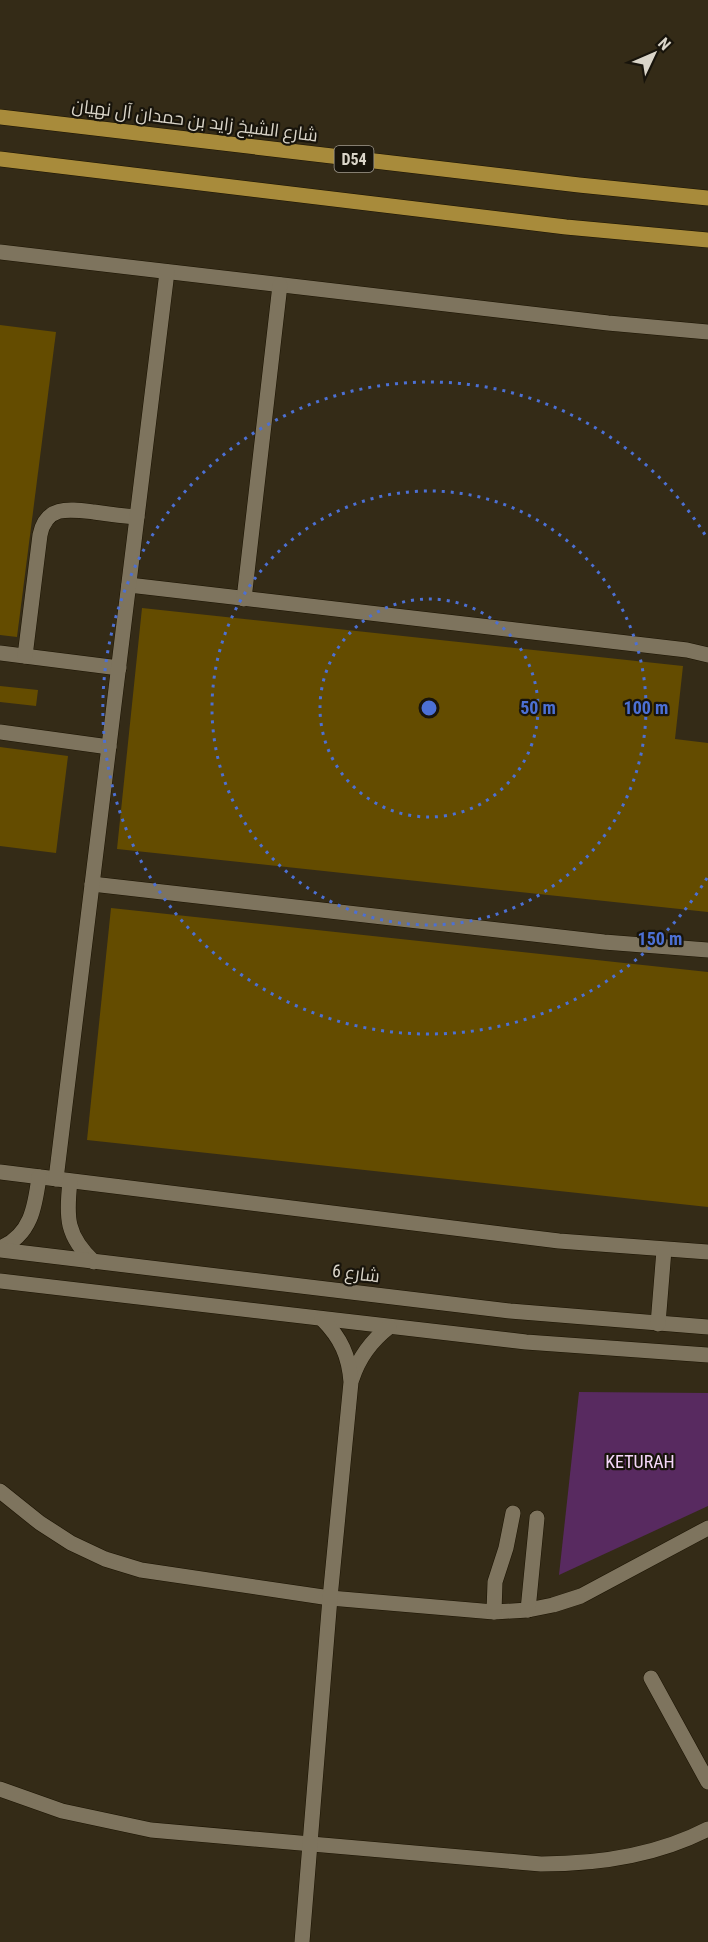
<svg xmlns="http://www.w3.org/2000/svg" width="708" height="1942" font-family="'Roboto Condensed',Cairo,sans-serif">
	<style>
		.green { fill: #582a60 }
		.building { fill: #644c00 }
		.lines { fill: none; stroke-linecap: round; stroke-linejoin: round }
		.minor-casing { stroke: #1b1302; stroke-width: 16 }
		.major-casing { stroke: #1b1302; stroke-width: 16 }
		.minor { stroke: #7e745e; stroke-width: 15 }
		.major { stroke: #a88b3b; stroke-width: 15 }
		.ring { fill: none; stroke: #4c70d4; stroke-width: 3; stroke-dasharray: 3 6 }
		.labels { text-anchor: middle; dominant-baseline: central; stroke-width: 4.5; stroke-linejoin: round; paint-order: stroke }
		.shield { fill: #18140b; stroke: #a09b90; stroke-width: 1.5 }
		.shield-label { font-size: 16px; font-weight: bold; fill: #dad5c9 }
		.street-label { font-size: 18px; fill: #dad5c9; stroke: #18140b }
		.park-label { font-size: 18px; fill: #f5d7f9; stroke: #18140b }
		.centre { fill: #4c70d4; stroke: #18140b; stroke-width: 3 }
		.ring-label { font-size: 18px; text-anchor: middle; font-weight: bold; fill: #4c70d4; stroke: #18140b; stroke-width: 4.5; stroke-linejoin: round; paint-order: stroke }
	</style>
	<rect width="100%" height="100%" fill="#342b17"/>
	<path class="green" d="M579,1392L708,1393V1506L559,1575Z"/>
	<g class="building">
		<path d="M0,325L56,332L17,637L0,635Z"/>
		<path d="M142,608L683,666L675,739L708,743V912L117,849Z"/>
		<path d="M0,686L38,690L36,706L0,702Z"/>
		<path d="M0,747L68,756L56,853L0,846Z"/>
		<path d="M111,908L708,972V1207L87,1140Z"/>
	</g>
	<g class="lines">
		<defs>
			<g id="minor">
				<path d="M0,252L608,323L708,332"/>
				<path d="M129,585L687,650L708,655"/>
				<path d="M244,599L280,285"/>
				<path d="M0,653L119,668"/>
				<path d="M25,656L40,535C46,505 69,509 94,512C108,514 123,516 137,517"/>
				<path d="M0,732L109,747"/>
				<path d="M92,884L604,942L708,950"/>
				<path d="M0,1172L559,1241L708,1252"/>
				<path d="M56,1179L167,272"/>
				<path d="M70,1182C66,1217 66,1236 94,1262"/>
				<path d="M0,1248C31,1235 35,1207 39,1177"/>
				<path d="M0,1250L510,1311L708,1327"/>
				<path d="M0,1281L526,1342L708,1355"/>
				<path d="M658,1324L664,1250"/>
				<path d="M352,1379C359,1357 371,1341 389,1327"/>
				<path d="M0,1491L40,1523L71,1543L105,1559L141,1570L330,1598L494,1612L528,1610L553,1605L581,1596L708,1528"/>
				<path d="M528,1610L537,1518"/>
				<path d="M494,1612L495,1582L506,1548L513,1513"/>
				<path d="M651,1678L708,1782"/>
				<path d="M0,1789L62,1811L151,1830L541,1864C599,1864 656,1856 708,1829"/>
				<path d="M302,1942L330,1598L351,1382C349,1356 341,1338 322,1319"/>
			</g>
			<g id="major">
				<path d="M0,117L579,185L708,198"/>
				<path d="M0,159L566,227L708,240"/>
			</g>
		</defs>
		<use href="#minor" class="minor-casing"/>
		<use href="#major" class="major-casing"/>
		<use href="#minor" class="minor"/>
		<use href="#major" class="major"/>
	</g>
	<g class="ring">
		<circle cx="429" cy="708" r="109"/>
		<circle cx="429" cy="708" r="217"/>
		<path d="M707 878A326 326 0 1 1 707 538"/>
	</g>
	<g class="labels">
		<rect class="shield" x="334.5" y="146" width="39" height="26" rx="4.5"/>
		<g class="shield-label">
			<text x="354" y="159">D54</text>
		</g>
		<g class="street-label">
			<text transform="translate(195 120) rotate(7)">شارع الشيخ زايد بن حمدان آل نهيان</text>
			<text transform="translate(356 1273) rotate(7)">شارع 6</text>
		</g>
		<g class="park-label">
			<text x="640" y="1461">KETURAH</text>
		</g>
	</g>
	<circle cx="429" cy="708" r="9" class="centre"/>
	<g class="ring-label">
		<text x="538" y="714">50 m</text>
		<text x="646" y="714">100 m</text>
		<text x="660" y="945">150 m</text>
	</g>
	<g transform="translate(654 54) rotate(46)" stroke="#18140b" stroke-width="4.5" paint-order="stroke">
	<path d="M0-4.5L10 22L0 15L-10 22Z" fill="#dad5c9"/>
	<text y="-9" font-size="16" font-weight="bold" text-anchor="middle" fill="#dad5c9">N</text>
	</g>
</svg>
